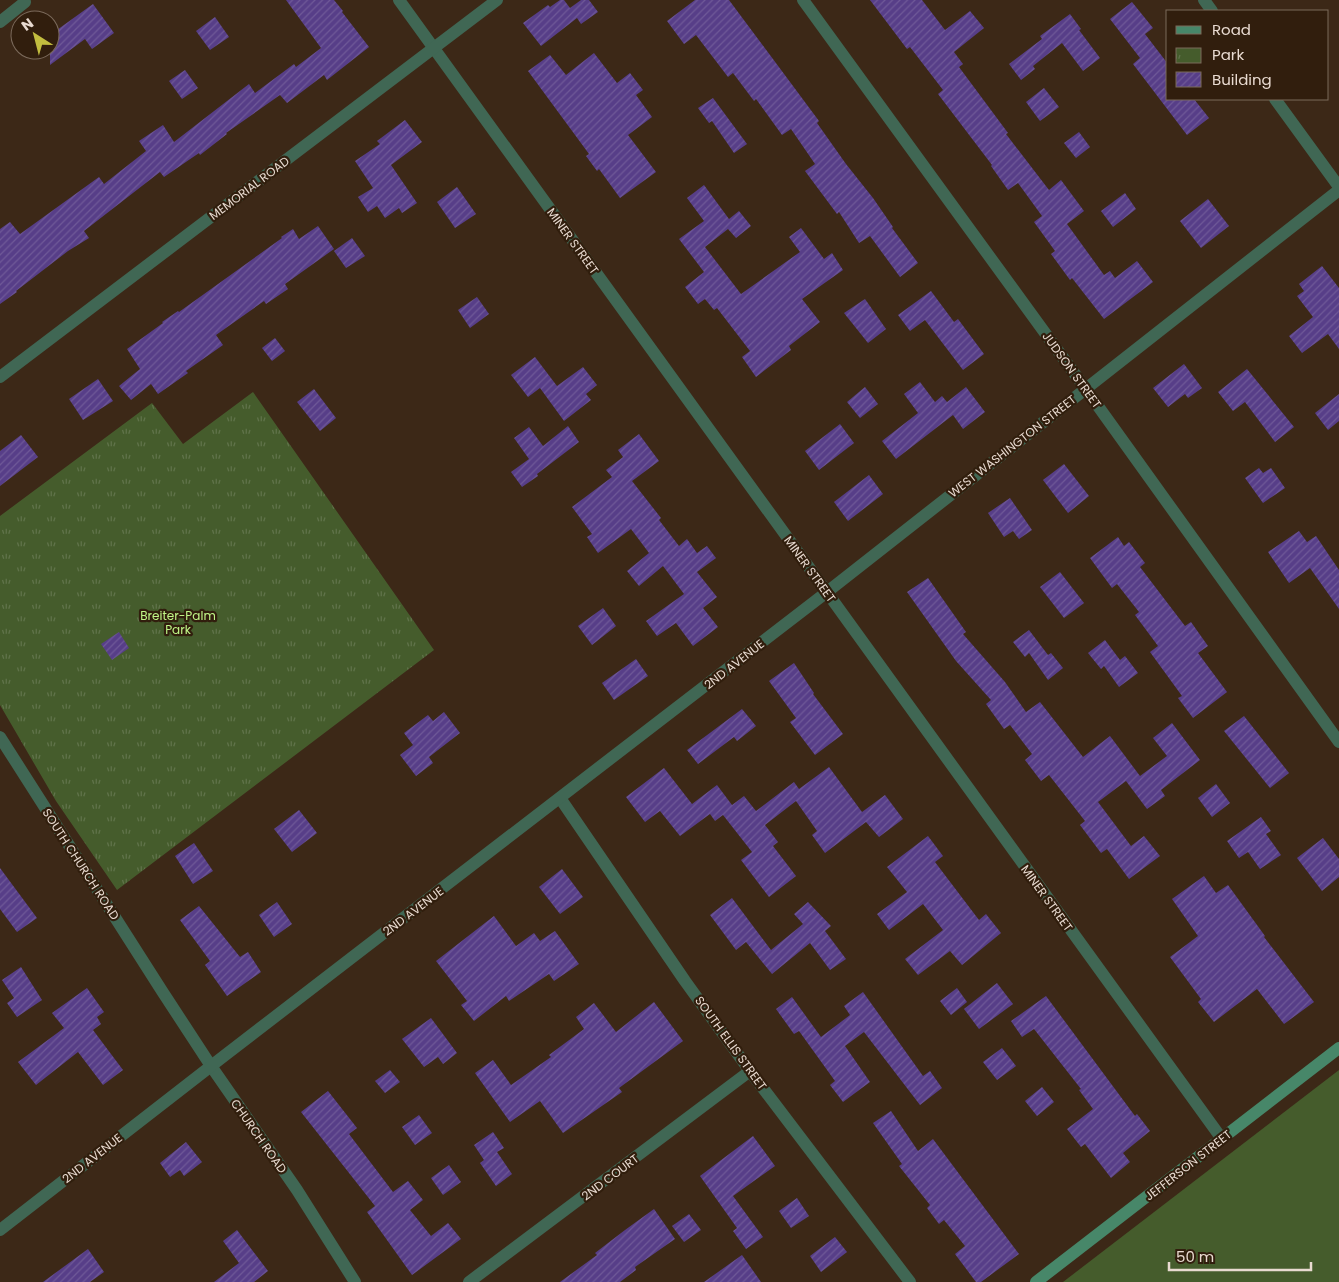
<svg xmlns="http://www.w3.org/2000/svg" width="1339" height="1282" font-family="Poppins,sans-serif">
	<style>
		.green { fill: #455c2c }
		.park { fill: url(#park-tufts) }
		.building { fill: url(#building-hatch) }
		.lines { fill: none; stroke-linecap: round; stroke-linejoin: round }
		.street { stroke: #406754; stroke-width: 12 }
		.secondary { stroke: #478769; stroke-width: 12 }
		.labels { text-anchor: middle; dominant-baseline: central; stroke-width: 4.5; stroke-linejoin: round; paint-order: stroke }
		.street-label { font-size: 12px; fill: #e9dbd1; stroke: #311e0d }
		.park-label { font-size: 12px; fill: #c0f688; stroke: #311e0d }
	</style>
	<defs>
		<pattern id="park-tufts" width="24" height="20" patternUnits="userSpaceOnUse" patternTransform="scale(1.25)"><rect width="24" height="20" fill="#455c2c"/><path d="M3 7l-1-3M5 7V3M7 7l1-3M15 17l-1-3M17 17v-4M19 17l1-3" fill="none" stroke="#60734a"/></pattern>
		<pattern id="building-hatch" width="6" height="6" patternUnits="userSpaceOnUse" patternTransform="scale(1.25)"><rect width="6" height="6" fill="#573e88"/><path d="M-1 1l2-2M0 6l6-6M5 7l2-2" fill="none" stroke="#6f5998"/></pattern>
	</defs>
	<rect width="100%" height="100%" fill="#3c2817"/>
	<path class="green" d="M1339,1070V1282H1063Z"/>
	<path class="park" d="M253,392L434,650L117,890L56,801L0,705V516L152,403L183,444Z"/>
	<g class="building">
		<path d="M286,0H334L343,11L342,12L369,47L327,80L324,75L287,103L280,95L226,133L227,134L200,155L199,153L164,177L160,172L84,231L89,238L68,251L16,291L17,292L0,304V229L10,222L20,234L99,177L104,184L146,151L139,141L163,125L174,142L249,84L255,93L294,64L296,67L321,48Z"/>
		<path d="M560,0H564L570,8L581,0H589L598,12L581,24L577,18L541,46L523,23L548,5L550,7Z"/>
		<path d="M695,0H729L819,121L817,123L846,164L873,198L893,227L892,228L918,263L900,277L870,236L859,243L839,212L837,214L805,171L815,164L791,129L782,135L756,99L754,101L733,73L728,77L696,35L684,44L667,21Z"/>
		<path d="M870,0H922L945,30L970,11L984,28L954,52L963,64L959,67L1008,133L1006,134L1049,190L1061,180L1084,211L1067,224L1104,275L1110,271L1115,278L1137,261L1153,282L1104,319L1072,278L1070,280L1051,254L1055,251L1034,222L1042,216L1018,183L1008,190L991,166L992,165L938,94L943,90L910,47L907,49Z"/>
		<path d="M1132,2L1153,28L1145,34L1168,64V99H1194L1209,118L1187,135L1133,64L1140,58L1110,19Z"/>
		<path d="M93,4L114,33L92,49L85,39L50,65V35Z"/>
		<path d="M1070,14L1081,29L1079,30L1100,58L1083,71L1062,43L1033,66L1035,69L1021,80L1009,64L1042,39L1040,36Z"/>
		<path d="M215,17L229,37L210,50L196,31Z"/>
		<path d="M594,53L617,83L630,73L643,90L636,95L652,117L628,135L656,172L620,198L599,169L597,171L586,156L589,154L528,71L550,55L566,75Z"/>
		<path d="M185,70L198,88L182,99L169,81Z"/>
		<path d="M1044,88L1059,107L1040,121L1026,102Z"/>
		<path d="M713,98L747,144L734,153L712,121L709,123L698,108Z"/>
		<path d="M405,120L422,142L391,165L417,203L402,213L399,208L385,218L377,206L368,212L358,197L373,188L355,161L380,144L377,141Z"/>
		<path d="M1079,132L1090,147L1076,158L1064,143Z"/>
		<path d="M704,185L729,219L739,211L751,226L736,238L728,229L705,247L741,294L800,252L789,237L801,228L824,259L832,253L843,270L802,299L820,322L789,346L791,350L756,377L742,357L750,351L717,308L714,310L705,299L698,304L685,287L704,272L679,239L704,221L687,198Z"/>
		<path d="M457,187L476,214L455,228L437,202Z"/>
		<path d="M1125,193L1136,209L1113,227L1101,211Z"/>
		<path d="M1208,199L1229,226L1201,248L1180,221Z"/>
		<path d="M318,226L334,249L285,284L288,289L266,304L264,301L216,335L223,345L186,371L188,373L158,394L151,384L131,400L119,386L140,369L127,349L163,323L162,322L178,311L179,312L282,238L281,237L293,229L299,239Z"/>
		<path d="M352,238L365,256L346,268L334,251Z"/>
		<path d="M1322,266L1339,288V349L1328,334L1302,353L1289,336L1313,317L1297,296L1304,291L1299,284Z"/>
		<path d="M931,291L954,322L958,319L984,354L963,370L925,320L910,331L898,315Z"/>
		<path d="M477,297L489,314L470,328L458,310Z"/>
		<path d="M865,299L886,329L868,343L844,313Z"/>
		<path d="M275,338L285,351L272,361L262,348Z"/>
		<path d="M535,357L557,386L583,367L597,385L586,394L591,400L564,421L540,388L528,397L511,375Z"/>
		<path d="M1184,364L1202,388L1188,398L1185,394L1168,407L1153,388Z"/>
		<path d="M1247,369L1294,427L1275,442L1245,402L1233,411L1218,392Z"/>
		<path d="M98,379L113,401L83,420L69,399Z"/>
		<path d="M920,382L935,402L942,396L947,402L966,387L985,412L963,429L953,415L896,459L882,441L918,413L904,394Z"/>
		<path d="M865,387L878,404L860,418L847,402Z"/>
		<path d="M314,389L336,418L320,431L297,402Z"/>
		<path d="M1339,394V421L1328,430L1315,413Z"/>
		<path d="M840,424L854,443L819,470L805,451Z"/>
		<path d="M568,426L579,442L537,474L538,476L522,487L511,472L529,459L514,438L529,427L543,446Z"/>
		<path d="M639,434L659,461L632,481L661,518L659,520L679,546L687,539L697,553L707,546L716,558L697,572L717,597L703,608L718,627L693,646L676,623L657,636L646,621L684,594L663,566L639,586L627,571L649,553L631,529L598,553L587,537L592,534L572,507L612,477L606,470L623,457L618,450Z"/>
		<path d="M21,435L38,457L0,486V451Z"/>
		<path d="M1064,464L1089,496L1068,513L1043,480Z"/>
		<path d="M1259,468L1263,473L1271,468L1285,488L1263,503L1245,478Z"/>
		<path d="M869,475L883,494L848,521L834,502Z"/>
		<path d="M1010,498L1032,530L1019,539L1013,531L1004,537L988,513Z"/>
		<path d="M1299,531L1307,542L1316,536L1339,570V609L1310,568L1289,583L1268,552Z"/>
		<path d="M1118,537L1124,546L1129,542L1145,563L1140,567L1185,626L1191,622L1208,646L1198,653L1227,692L1193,718L1178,698L1182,696L1150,652L1158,646L1135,615L1139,612L1117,584L1112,588L1090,558Z"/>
		<path d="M1060,572L1084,603L1064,618L1040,587Z"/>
		<path d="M928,578L966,632L963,634L1005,682L1026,712L1040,702L1083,757L1110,736L1140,776L1167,756L1153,738L1172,723L1200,760L1161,790L1165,796L1147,809L1126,781L1098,802L1131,846L1144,836L1160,856L1129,879L1107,849L1101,853L1080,825L1085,821L1049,775L1041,781L1025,760L1032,754L1010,725L1004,729L986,704L991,700L956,661L907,592Z"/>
		<path d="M603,608L616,626L592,645L578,626Z"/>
		<path d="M1029,630L1048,655L1051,653L1063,668L1048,680L1029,653L1025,657L1013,642Z"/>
		<path d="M119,632L129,648L112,660L101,644Z"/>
		<path d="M1105,640L1120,660L1125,656L1138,673L1119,687L1104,666L1101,669L1088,653Z"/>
		<path d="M636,659L648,676L614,700L602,683Z"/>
		<path d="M794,663L814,693L813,694L843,734L815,755L790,722L796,718L769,681Z"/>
		<path d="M742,709L756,726L737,741L734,737L698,764L687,750Z"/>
		<path d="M444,712L460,733L429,757L433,763L416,776L400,755L413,745L404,733L428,715L433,721Z"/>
		<path d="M1244,716L1289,773L1270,788L1224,731Z"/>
		<path d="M829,767L862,812L885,795L903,819L879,837L866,822L825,853L812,835L817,831L796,801L765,825L778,842L773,846L796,876L769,897L741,860L752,852L723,815L715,821L710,814L680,836L660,811L645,822L626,797L664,768L692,804L717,785L732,805L744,796L756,811L794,782L799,789Z"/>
		<path d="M1216,784L1230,803L1212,817L1198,798Z"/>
		<path d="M299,810L317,833L292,852L274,829Z"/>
		<path d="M1261,817L1271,831L1266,834L1281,855L1260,869L1248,852L1239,858L1227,841Z"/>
		<path d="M928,836L943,856L935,862L979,920L986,914L1001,933L962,965L950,951L918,975L905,959L943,930L923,904L889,930L877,914L907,892L887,867Z"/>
		<path d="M1323,838L1339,859V877L1322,891L1297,858Z"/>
		<path d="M194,843L213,871L193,884L175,856Z"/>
		<path d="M0,868L37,918L17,932L0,909Z"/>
		<path d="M562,869L583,897L560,914L539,887Z"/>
		<path d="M1204,876L1216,893L1228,885L1265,936L1264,937L1314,1002L1284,1024L1257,989L1214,1022L1198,1002L1201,999L1170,957L1198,936L1172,899Z"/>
		<path d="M732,898L771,950L803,924L794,914L808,902L831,926L825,931L846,959L830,970L810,943L772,974L746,942L736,950L710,915Z"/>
		<path d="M277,902L292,924L274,937L259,915Z"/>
		<path d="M199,906L240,957L248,952L261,972L227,996L205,965L210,961L180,920Z"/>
		<path d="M494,916L516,946L534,933L540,941L555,931L579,964L554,981L549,974L509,1001L506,996L474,1021L461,1005L467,1001L436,961Z"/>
		<path d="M21,967L42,1000L17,1017L7,1003L14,998L2,980Z"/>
		<path d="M997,983L1013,1004L979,1029L964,1009Z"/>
		<path d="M87,988L104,1012L97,1017L101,1024L93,1030L123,1070L103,1085L78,1052L36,1085L18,1062L64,1028L52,1013Z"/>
		<path d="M957,988L967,1002L951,1015L940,1001Z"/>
		<path d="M863,992L923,1076L930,1071L942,1088L920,1105L864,1032L845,1046L870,1082L843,1102L830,1085L835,1081L799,1031L794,1034L776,1009L792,997L821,1037L850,1015L844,1006Z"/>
		<path d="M1046,996L1135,1116L1137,1114L1150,1131L1123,1153L1130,1162L1111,1178L1085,1144L1081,1147L1067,1129L1093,1109L1079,1090L1081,1089L1034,1029L1022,1037L1011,1021Z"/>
		<path d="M654,1002L683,1041L619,1088L622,1092L563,1133L540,1101L510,1122L475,1073L493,1060L511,1085L551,1057L549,1055L584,1029L576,1017L594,1003L616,1032Z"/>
		<path d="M431,1018L457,1053L443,1064L438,1057L424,1067L402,1039Z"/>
		<path d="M1002,1048L1016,1066L997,1080L983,1062Z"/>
		<path d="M390,1070L400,1082L385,1093L375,1081Z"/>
		<path d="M1042,1087L1054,1102L1037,1116L1025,1101Z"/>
		<path d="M328,1091L357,1128L349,1134L393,1192L408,1181L423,1200L410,1210L431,1236L448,1223L461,1239L412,1275L367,1212L375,1206L301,1112Z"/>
		<path d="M891,1111L918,1151L933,1139L1019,1254L981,1282H976L955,1254L965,1246L944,1220L939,1224L927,1208L930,1205L899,1166L902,1164L873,1123Z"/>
		<path d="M419,1115L432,1133L415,1145L402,1127Z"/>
		<path d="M493,1132L504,1148L497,1152L512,1174L496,1186L480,1163L484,1160L474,1145Z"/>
		<path d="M753,1136L775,1166L733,1196L763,1237L746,1249L733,1231L737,1228L700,1176Z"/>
		<path d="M186,1142L202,1162L184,1176L180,1170L170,1177L160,1163Z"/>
		<path d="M449,1165L461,1182L443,1195L431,1178Z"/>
		<path d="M797,1198L809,1216L791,1228L779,1211Z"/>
		<path d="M654,1209L675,1239L635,1267L636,1270L620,1282H560L597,1255L595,1253L625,1230Z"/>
		<path d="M689,1214L701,1230L684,1242L672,1226Z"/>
		<path d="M237,1230L268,1271L254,1282H214L239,1263L223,1241Z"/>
		<path d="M835,1237L847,1252L821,1272L810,1256Z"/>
		<path d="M88,1249L104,1272L90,1282H43Z"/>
		<path d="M742,1255L761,1282H704Z"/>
	</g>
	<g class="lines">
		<g class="street">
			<path d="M399,0L1222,1139"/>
			<path d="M803,0L1085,388L1339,742"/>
			<path d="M1204,0L1212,11"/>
			<path d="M0,22L25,2"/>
			<path d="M1275,99L1339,187"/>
			<path d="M0,377L497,0"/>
			<path d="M0,737L162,991L211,1066L297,1190L355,1282"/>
			<path d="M560,798L685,981L750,1071L910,1282"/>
			<path d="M0,1230L224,1056L827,592L1339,190"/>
			<path d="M469,1282L750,1071"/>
		</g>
		<path class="secondary" d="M1036,1282L1339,1048"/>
	</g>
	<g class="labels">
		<g class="street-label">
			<text transform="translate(249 188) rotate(-37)">MEMORIAL ROAD</text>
			<text transform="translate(573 241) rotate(54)">MINER STREET</text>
			<text transform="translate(1072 370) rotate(54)">JUDSON STREET</text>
			<text transform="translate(1012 446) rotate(-38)">WEST WASHINGTON STREET</text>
			<text transform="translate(810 569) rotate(54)">MINER STREET</text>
			<text transform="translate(734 664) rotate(-38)">2ND AVENUE</text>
			<text transform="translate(81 864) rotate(57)">SOUTH CHURCH ROAD</text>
			<text transform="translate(1047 898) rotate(54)">MINER STREET</text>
			<text transform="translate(413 911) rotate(-37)">2ND AVENUE</text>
			<text transform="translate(731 1043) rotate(54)">SOUTH ELLIS STREET</text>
			<text transform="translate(259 1136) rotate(55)">CHURCH ROAD</text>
			<text transform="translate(92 1158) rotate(-38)">2ND AVENUE</text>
			<text transform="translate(1188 1165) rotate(-38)">JEFFERSON STREET</text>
			<text transform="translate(610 1177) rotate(-37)">2ND COURT</text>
		</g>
		<g class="park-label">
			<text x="178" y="615">Breiter-Palm<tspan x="178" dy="14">Park</tspan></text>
		</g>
	</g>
	<rect x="1166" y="10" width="162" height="90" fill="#311e0d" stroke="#7b6a5b"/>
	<rect x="1176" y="26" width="25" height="8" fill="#478769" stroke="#7b6a5b"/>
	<text x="1212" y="35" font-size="15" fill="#e9dbd1">Road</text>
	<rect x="1176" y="48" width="25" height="15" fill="url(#park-tufts)" stroke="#7b6a5b"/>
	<text x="1212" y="60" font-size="15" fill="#e9dbd1">Park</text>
	<rect x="1176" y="72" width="25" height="15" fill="url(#building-hatch)" stroke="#7b6a5b"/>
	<text x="1212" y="85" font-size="15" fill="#e9dbd1">Building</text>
	<g transform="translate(35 35) rotate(324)"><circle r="24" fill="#311e0d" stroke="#7b6a5b"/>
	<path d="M0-4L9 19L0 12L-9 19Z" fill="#c2bd3f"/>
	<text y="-8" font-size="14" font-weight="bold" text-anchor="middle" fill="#e9dbd1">N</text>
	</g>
	<path d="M1169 1262v8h142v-8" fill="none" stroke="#e9dbd1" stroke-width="2.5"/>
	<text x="1176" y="1262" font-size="15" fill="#e9dbd1" stroke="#311e0d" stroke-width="4" paint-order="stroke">50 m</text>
</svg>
